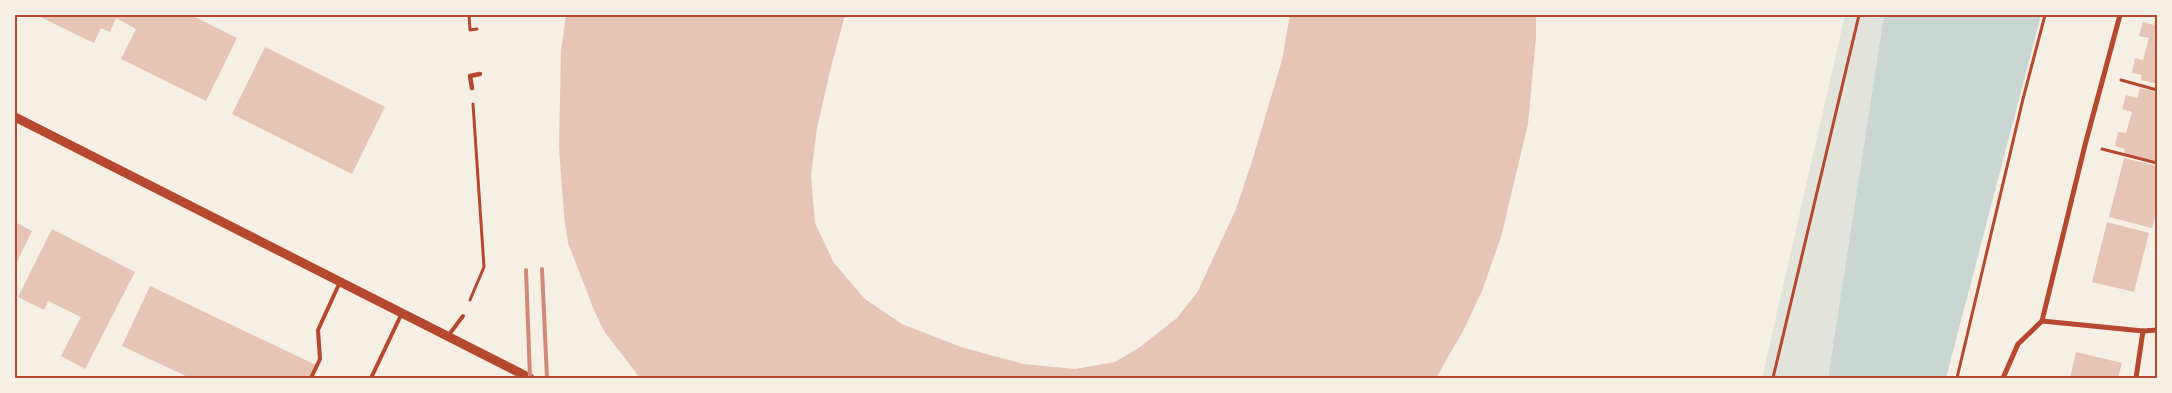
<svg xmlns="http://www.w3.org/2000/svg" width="2172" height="393" font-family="Poppins,sans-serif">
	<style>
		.green { fill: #e2e4dc }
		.water { fill: #c9d6d2 }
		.building { fill: #e6c5b7 }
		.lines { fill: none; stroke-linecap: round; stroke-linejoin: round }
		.path { stroke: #b5482f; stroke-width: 3 }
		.service { stroke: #b5482f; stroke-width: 4 }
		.pedestrian { stroke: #b5482f; stroke-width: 4.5 }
		.minor { stroke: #b5482f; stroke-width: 5 }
		.tertiary { stroke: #b5482f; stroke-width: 9 }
		.rail { stroke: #cf8b77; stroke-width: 4 }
		.neatline { fill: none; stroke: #b5482f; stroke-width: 2 }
	</style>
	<rect width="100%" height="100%" fill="#f6efe4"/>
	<path class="green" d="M1845,15H1884L1828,378H1762Z"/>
	<path class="water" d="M1884,15H2041L1946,378H1828Z"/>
	<g class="building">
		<path d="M36,15H191L237,38L206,101L121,59L136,29L116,18L110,32L101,28L94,43Z"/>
		<path d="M566,15H845L831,67L817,128L811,175L815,223L834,263L865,299L902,324L961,347L1024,364L1075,369L1115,362L1140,347L1177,318L1198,291L1236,209L1253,158L1282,60L1290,15H1536V37L1528,124L1501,237L1482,291L1463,331L1436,378H640L604,331L594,310L568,243L564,216L559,147L561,51Z"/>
		<path d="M2157,15V84L2141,80L2142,75L2132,73L2135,58L2143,60L2149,38L2139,36L2143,22L2154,25Z"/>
		<path d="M265,47L385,107L352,174L232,114Z"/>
		<path d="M2140,88L2157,92V161L2124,154L2125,149L2115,146L2118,132L2126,133L2132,112L2122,109L2126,95L2137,98Z"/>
		<path d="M2124,158L2157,166V206L2152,228L2109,217Z"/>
		<path d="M15,222L32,231L15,266Z"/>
		<path d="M2107,222L2149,233L2134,292L2092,282Z"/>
		<path d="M52,229L135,272L85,369L61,356L81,317L48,301L44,310L18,297Z"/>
		<path d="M150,286L316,365L310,378H190L122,346Z"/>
		<path d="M2076,352L2122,363L2118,378H2070Z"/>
	</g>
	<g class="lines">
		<g class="path">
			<path d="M469,15L470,30L477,29"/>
			<path d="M2121,80L2157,90"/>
			<path d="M2102,149L2157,163"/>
			<path d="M470,300L484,267L473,104"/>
			<path d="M1773,378L1859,15"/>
			<path d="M1957,378L2023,99L2045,15"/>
		</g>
		<g class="service">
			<path d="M448,336L463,316"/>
			<path d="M311,378L320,359L318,330L340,282"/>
			<path d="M371,378L402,313"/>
		</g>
		<path class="pedestrian" d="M472,88L470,76L480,74"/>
		<g class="minor">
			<path d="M2042,321L2085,145L2120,15"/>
			<path d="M2003,378L2018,344L2042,321L2143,331L2157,330"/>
			<path d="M2136,378L2143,331"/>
		</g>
		<path class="tertiary" d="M15,117L530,378"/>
		<g class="rail">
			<path d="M542,269L547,378"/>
			<path d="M526,270L530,378"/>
		</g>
	</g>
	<rect width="2172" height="393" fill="none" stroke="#f6efe4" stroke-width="32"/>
	<rect x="16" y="16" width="2140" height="361" class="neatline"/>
</svg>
